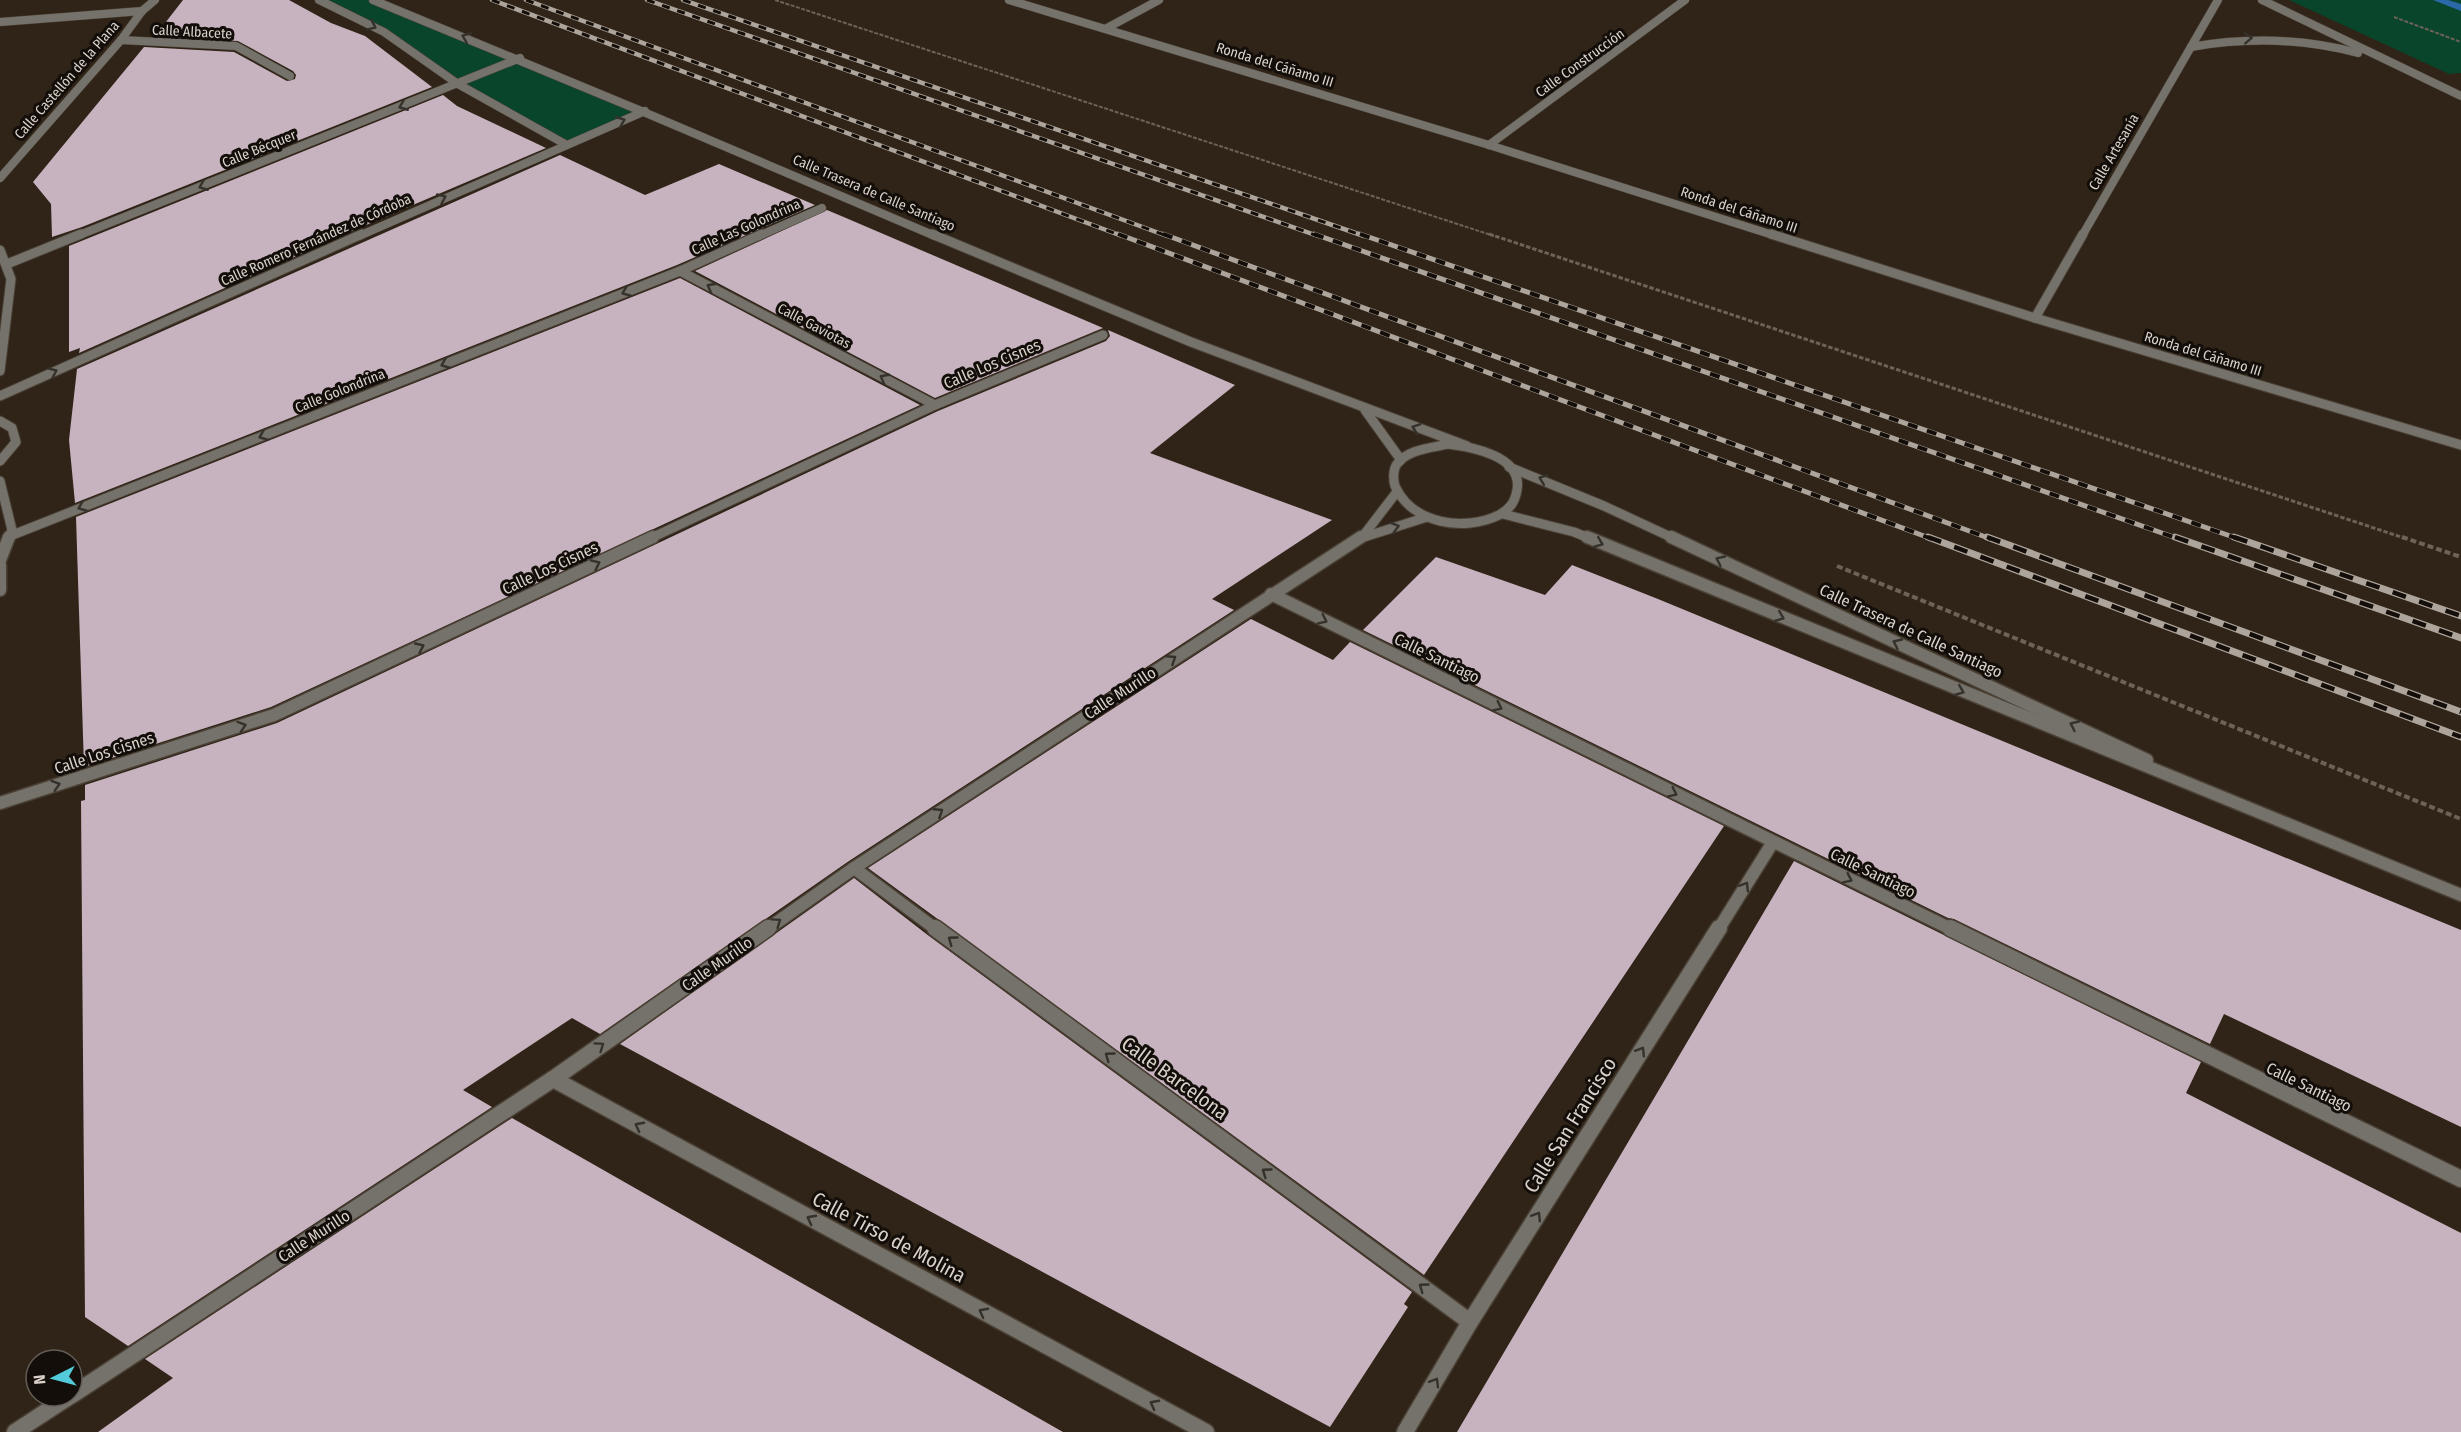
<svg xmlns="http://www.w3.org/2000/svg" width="2461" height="1432" font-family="'Fira Sans Condensed',sans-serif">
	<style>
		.green { fill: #08452b }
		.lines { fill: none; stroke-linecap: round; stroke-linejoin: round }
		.stream { fill: #2a68a8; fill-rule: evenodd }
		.building { fill: #c7b3bf }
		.minor-far3-casing { stroke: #4a4034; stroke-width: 9 }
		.minor-far2-casing { stroke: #4a4034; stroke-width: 11 }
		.minor-far1-casing { stroke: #4a4034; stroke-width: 15 }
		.minor-casing { stroke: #4a4034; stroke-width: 19 }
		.tertiary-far1-casing { stroke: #4a4034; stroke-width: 11 }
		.tertiary-casing { stroke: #4a4034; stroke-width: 15 }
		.path-far2 { stroke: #6c6257; stroke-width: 2; stroke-dasharray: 4 1.5; stroke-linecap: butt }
		.path-far1 { stroke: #6c6257; stroke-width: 3; stroke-dasharray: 4.5 2; stroke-linecap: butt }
		.path { stroke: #6c6257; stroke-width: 4; stroke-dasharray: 6 3; stroke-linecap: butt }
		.minor-far3 { stroke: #75726b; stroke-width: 8 }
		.minor-far2 { stroke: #75726b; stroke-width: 9 }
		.minor-far1 { stroke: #75726b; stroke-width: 12 }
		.minor { stroke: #75726b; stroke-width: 16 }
		.tertiary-far1 { stroke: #75726b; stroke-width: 9 }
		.tertiary { stroke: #75726b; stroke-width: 12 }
		.rail-far2-casing { stroke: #ada49b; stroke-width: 4.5 }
		.rail-far1-casing { stroke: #ada49b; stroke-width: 5 }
		.rail-casing { stroke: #ada49b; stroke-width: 7 }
		.rail-far2 { stroke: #130e09; stroke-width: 3; stroke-dasharray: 8; stroke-linecap: butt }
		.rail-far1 { stroke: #130e09; stroke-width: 4; stroke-dasharray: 10; stroke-linecap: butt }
		.rail { stroke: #130e09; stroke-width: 4.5; stroke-dasharray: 14; stroke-linecap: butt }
		.oneway { stroke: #35312b }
		.labels { text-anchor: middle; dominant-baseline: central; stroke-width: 6; stroke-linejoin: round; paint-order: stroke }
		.far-street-label { font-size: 14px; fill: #dad2ca; stroke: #130e09 }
		.street-label { font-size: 16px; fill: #dad2ca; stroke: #130e09 }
		.near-street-label { font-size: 20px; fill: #dad2ca; stroke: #130e09 }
	</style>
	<rect width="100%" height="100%" fill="#2f2417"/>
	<g class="green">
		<path d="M319,0H373L645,111L565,144L458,84L384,32Z"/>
		<path d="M2289,0H2461V73L2449,74Z"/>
	</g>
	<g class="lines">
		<path class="stream" d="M2433,0H2448L2461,4V11Z"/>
	</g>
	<g class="building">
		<path d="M183,0H289L331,23L365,36L432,87L82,227L52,237L51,204L33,182L144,47L234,52L287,81L295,79L296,75L293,71L238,41L155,36Z"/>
		<path d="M443,95L457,106L546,148L359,228L79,353L80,348L69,352V246Z"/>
		<path d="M560,155L645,195L719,164L815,205L677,265L75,503L69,440L77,369Z"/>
		<path d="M827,210L846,218L1103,328L935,398L695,271Z"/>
		<path d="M680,278L920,405L271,707L84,767L76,517Z"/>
		<path d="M1108,330L1235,385L1150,453L1332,520L1212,599L1234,610L849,861L600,1034L572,1018L463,1090L492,1107L128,1346L85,1317L81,801L85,800V785L277,723L938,411L1106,341L1110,336Z"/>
		<path d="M1436,557L1545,595L1572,565L1658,599L2461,930V1127L2224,1014L2210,1044L1954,919L1948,918L1363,630Z"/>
		<path d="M1251,619L1333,660L1350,642L1724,826L1424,1275L868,868Z"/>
		<path d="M1794,861L2201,1062L2186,1093L2461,1233V1432H1457Z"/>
		<path d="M854,878L929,936L1412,1292L1404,1304L1408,1307L1330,1427L620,1044Z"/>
		<path d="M512,1118L1063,1432H98L173,1378L145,1359Z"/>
	</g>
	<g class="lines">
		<defs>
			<g id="minor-far3">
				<path d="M319,0L384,32L458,84L565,144"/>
				<path d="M373,0L646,113L935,236"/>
				<path d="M1009,0L1489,145L1776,236"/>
				<path d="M2262,0L2461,96"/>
				<path d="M0,22L142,11"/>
				<path d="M1107,28L1159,0"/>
				<path d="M121,40L236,46L290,76"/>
				<path d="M2191,47C2248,37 2302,38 2358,53"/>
				<path d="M1489,145L1685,0"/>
				<path d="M0,178L121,40L142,11L155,0"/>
				<path d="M77,236L520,58"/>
				<path d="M359,236L645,111"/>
				<path d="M759,236L822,208"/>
				<path d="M2082,236L2218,0"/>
			</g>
			<g id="minor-far2">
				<path d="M932,234L1191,342L1467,446"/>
				<path d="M1771,234L2035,318L2461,445"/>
				<path d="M0,250L11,279L0,371"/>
				<path d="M7,264L81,234"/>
				<path d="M680,271L935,405"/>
				<path d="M2035,318L2083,234"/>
				<path d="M0,396L362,234"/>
				<path d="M1365,410L1401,460"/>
				<path d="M1448,444C1472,447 1523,456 1517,490C1515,502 1510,509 1499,515C1464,532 1412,524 1395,486C1393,480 1393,469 1397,464C1408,449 1432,448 1448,444Z"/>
				<path d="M1509,467L1604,506L1675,539"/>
				<path d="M1503,514L1574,532L1591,539"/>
				<path d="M10,536L680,271L762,234"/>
				<path d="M1363,536L1396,493"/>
				<path d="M649,539L935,405L1103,335"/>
				<path d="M1358,539L1427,517"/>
			</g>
			<g id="minor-far1">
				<path d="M1587,537L2461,895"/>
				<path d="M1671,537L2147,760"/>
				<path d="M1271,594L1953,930"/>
				<path d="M0,803L274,715L653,537"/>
				<path d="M854,868L937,930"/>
				<path d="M766,930L854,868L1361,537"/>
				<path d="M1718,930L1773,842"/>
			</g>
			<g id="minor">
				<path d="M935,928L1470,1322"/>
				<path d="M1950,928L2461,1179"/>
				<path d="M553,1079L1206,1432"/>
				<path d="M72,1395L553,1079L768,928"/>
				<path d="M15,1432L70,1396"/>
				<path d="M1405,1432L1470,1322L1719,928"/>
			</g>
			<g id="tertiary-far1">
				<path d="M0,421L12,428L16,442L0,461"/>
				<path d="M0,481L12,530L8,539"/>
			</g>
			<g id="tertiary">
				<path d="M0,560L9,537"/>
				<path d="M0,565V590"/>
			</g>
		</defs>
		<use href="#minor-far3" class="minor-far3-casing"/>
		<use href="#minor-far2" class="minor-far2-casing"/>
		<use href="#minor-far1" class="minor-far1-casing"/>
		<use href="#minor" class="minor-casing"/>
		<use href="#tertiary-far1" class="tertiary-far1-casing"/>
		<use href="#tertiary" class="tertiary-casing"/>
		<g class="path-far2">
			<path d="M775,0L1494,236"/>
			<path d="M2394,17L2461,42"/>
		</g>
		<path class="path-far1" d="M1489,234L2407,539"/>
		<g class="path">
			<path d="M2402,537L2461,557"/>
			<path d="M1837,566L2461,819"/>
		</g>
		<use href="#minor-far3" class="minor-far3"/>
		<use href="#minor-far2" class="minor-far2"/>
		<use href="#minor-far1" class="minor-far1"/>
		<use href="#minor" class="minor"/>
		<use href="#tertiary-far1" class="tertiary-far1"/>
		<use href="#tertiary" class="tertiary"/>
		<defs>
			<g id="rail-far2">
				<path d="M492,0L1122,236"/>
				<path d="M526,0L1167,236"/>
				<path d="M647,0L1318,236"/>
				<path d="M683,0L1364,236"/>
			</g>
			<g id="rail-far1">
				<path d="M1118,234L1932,539"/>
				<path d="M1163,234L1991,539"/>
				<path d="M1314,234L2179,539"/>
				<path d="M1360,234L2239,539"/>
			</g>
			<g id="rail">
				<path d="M1928,537L2461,737"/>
				<path d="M1987,537L2461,712"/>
				<path d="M2175,537L2461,638"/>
				<path d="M2234,537L2461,616"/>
			</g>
		</defs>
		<use href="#rail-far2" class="rail-far2-casing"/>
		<use href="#rail-far1" class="rail-far1-casing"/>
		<use href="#rail" class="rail-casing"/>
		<use href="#rail-far2" class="rail-far2"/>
		<use href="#rail-far1" class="rail-far1"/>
		<use href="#rail" class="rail"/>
	</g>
	<defs><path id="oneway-chevron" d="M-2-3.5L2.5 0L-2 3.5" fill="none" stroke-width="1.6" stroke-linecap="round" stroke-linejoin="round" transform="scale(1.5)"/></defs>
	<g class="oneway">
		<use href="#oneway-chevron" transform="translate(372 26) rotate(26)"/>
		<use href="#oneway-chevron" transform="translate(466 37) rotate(-158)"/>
		<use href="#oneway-chevron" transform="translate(2248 38) rotate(-3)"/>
		<use href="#oneway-chevron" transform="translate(403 106) rotate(158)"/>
		<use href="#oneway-chevron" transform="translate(621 121) rotate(-22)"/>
		<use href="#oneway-chevron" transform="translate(203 186) rotate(158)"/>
		<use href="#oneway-chevron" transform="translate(442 198) rotate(-24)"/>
		<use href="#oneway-chevron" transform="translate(711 287) rotate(-152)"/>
		<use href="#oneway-chevron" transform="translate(626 292) rotate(158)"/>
		<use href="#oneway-chevron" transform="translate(445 364) rotate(158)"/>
		<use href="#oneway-chevron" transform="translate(53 372) rotate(-24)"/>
		<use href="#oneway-chevron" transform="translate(884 378) rotate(-152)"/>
		<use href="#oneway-chevron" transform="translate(1416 428) rotate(-161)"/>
		<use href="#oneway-chevron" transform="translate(263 436) rotate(158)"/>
		<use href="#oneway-chevron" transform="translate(1543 479) rotate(-159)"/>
		<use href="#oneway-chevron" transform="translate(82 507) rotate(158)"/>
		<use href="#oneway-chevron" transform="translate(1395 527) rotate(-16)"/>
		<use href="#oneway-chevron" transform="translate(1599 543) rotate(22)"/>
		<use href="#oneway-chevron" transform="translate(1720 560) rotate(-155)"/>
		<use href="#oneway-chevron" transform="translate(596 564) rotate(-25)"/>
		<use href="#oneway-chevron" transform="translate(1780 617) rotate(22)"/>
		<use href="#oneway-chevron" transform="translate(1323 620) rotate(26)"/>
		<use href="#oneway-chevron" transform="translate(1897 643) rotate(-155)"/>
		<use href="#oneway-chevron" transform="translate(420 647) rotate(-25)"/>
		<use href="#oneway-chevron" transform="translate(1172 659) rotate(-33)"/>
		<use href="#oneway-chevron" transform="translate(1960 691) rotate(22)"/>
		<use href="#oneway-chevron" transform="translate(1498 707) rotate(26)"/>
		<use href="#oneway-chevron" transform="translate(2074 725) rotate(-155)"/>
		<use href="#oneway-chevron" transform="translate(242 726) rotate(-18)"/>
		<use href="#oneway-chevron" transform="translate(56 785) rotate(-17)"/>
		<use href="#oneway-chevron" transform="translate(1673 793) rotate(26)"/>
		<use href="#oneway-chevron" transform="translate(939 812) rotate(-33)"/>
		<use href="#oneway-chevron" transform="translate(1848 879) rotate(26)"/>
		<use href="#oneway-chevron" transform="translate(1745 886) rotate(-58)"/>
		<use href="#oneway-chevron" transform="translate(777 922) rotate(-35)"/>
		<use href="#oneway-chevron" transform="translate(952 940) rotate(-144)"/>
		<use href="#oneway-chevron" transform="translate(600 1046) rotate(-35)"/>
		<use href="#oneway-chevron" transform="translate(1641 1051) rotate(-58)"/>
		<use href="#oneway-chevron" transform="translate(1109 1056) rotate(-144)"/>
		<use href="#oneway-chevron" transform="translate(639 1126) rotate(-152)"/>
		<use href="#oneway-chevron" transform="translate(1266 1172) rotate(-144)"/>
		<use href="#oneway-chevron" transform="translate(1537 1216) rotate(-58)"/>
		<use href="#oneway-chevron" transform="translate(811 1219) rotate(-152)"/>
		<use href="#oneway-chevron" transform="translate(1423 1287) rotate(-144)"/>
		<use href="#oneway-chevron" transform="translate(983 1312) rotate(-152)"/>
		<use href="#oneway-chevron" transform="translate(1435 1382) rotate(-59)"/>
		<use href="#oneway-chevron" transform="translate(1154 1404) rotate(-152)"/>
	</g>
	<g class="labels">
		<g class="far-street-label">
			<text transform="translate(192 32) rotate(3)">Calle Albacete</text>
			<text transform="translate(1580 63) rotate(-36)">Calle Construcción</text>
			<text transform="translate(1275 65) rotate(17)">Ronda del Cáñamo III</text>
			<text transform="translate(67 80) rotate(-49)">Calle Castellón de la Plana</text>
			<text transform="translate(259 149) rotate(-22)">Calle Bécquer</text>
			<text transform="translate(2114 152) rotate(-60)">Calle Artesanía</text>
			<text transform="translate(874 193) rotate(23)">Calle Trasera de Calle Santiago</text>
			<text transform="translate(1739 210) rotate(18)">Ronda del Cáñamo III</text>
			<text transform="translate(746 227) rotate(-24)">Calle Las Golondrina</text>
			<text transform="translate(316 240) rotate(-24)">Calle Romero Fernández de Córdoba</text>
			<text transform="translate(814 326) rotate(28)">Calle Gaviotas</text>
			<text transform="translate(2203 354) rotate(17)">Ronda del Cáñamo III</text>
			<text transform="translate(340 391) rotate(-22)">Calle Golondrina</text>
		</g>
		<g class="street-label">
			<text transform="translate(992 364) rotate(-23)">Calle Los Cisnes</text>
			<text transform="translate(550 568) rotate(-25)">Calle Los Cisnes</text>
			<text transform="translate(1911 631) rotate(25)">Calle Trasera de Calle Santiago</text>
			<text transform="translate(1437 658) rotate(26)">Calle Santiago</text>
			<text transform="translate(1120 693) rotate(-33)">Calle Murillo</text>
			<text transform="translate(104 753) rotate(-18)">Calle Los Cisnes</text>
			<text transform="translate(1873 873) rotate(26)">Calle Santiago</text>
			<text transform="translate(717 964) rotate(-35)">Calle Murillo</text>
			<text transform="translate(2309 1087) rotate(26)">Calle Santiago</text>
			<text transform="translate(314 1236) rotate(-33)">Calle Murillo</text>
		</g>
		<g class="near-street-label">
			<text transform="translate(1175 1078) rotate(36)">Calle Barcelona</text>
			<text transform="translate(1570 1125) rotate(-58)">Calle San Francisco</text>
			<text transform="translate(889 1237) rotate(28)">Calle Tirso de Molina</text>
		</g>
	</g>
	<g transform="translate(54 1378) rotate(264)"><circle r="28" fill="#130e09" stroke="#635c56" stroke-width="1.5"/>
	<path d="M0-4.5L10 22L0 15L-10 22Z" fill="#53cbdb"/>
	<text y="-9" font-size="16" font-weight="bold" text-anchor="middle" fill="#dad2ca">N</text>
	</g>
</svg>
